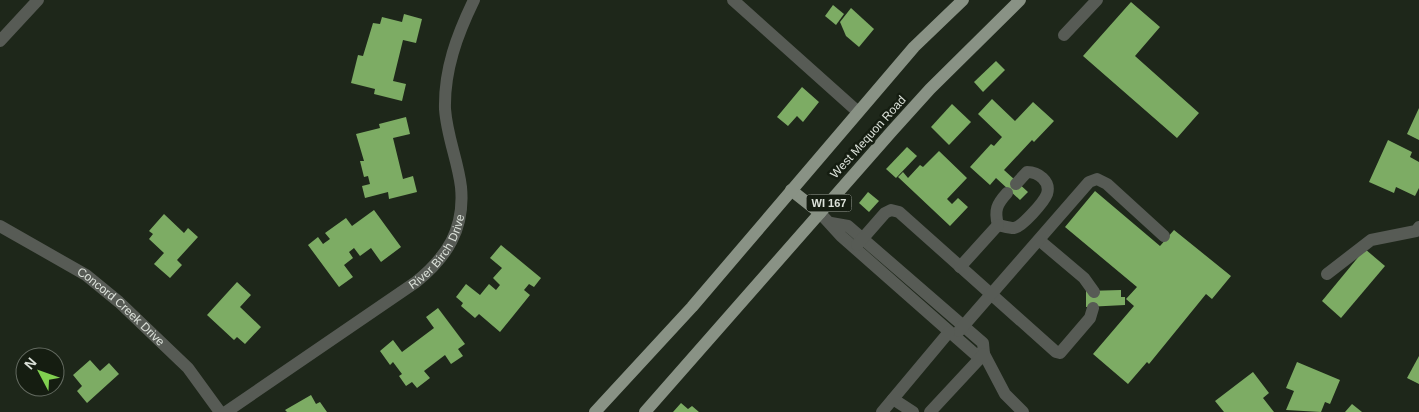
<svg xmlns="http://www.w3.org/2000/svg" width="1419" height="412" font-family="Arial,sans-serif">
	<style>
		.building { fill: #7dac64 }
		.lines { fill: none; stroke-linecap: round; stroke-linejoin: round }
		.minor { stroke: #575b55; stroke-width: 12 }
		.major { stroke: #899285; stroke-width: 12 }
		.labels { text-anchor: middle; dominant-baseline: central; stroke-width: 5; stroke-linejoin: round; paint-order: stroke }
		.shield { fill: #151d11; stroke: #a0a69d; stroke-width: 1 }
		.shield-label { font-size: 11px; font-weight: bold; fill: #dbe1d9 }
		.street-label { font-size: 12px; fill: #dbe1d9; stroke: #151d11 }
	</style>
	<rect width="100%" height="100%" fill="#1e271a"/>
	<g class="building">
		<path d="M1131,2L1160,27L1135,56L1199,113L1177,138L1083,56Z"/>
		<path d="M833,5L844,14L836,25L825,16Z"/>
		<path d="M851,8L874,29L859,47L846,36L840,22Z"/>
		<path d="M404,14L422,19L416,43L403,40L393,81L406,84L402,101L374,94L375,89L351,83L358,55L363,56L373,23L380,24L382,17L402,22Z"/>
		<path d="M996,61L1005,70L983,92L974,82Z"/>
		<path d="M802,87L819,102L803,122L797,116L788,126L777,117Z"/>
		<path d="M992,99L1015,121L1033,102L1054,121L1034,142L1032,140L1004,170L1028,192L1020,200L996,178L990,185L970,167L991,144L994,146L1002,137L978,114Z"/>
		<path d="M952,104L971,122L949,145L931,127Z"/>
		<path d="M1419,108V140L1407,134Z"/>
		<path d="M406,117L410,134L393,138L403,179L413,176L417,192L389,199L388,192L365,198L362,186L370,184L368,176L364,177L360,161H364L356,134L380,128L379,124Z"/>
		<path d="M1388,140L1412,152L1410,157L1419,162V188L1415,196L1396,187L1394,193L1369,182Z"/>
		<path d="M907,147L917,156L896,178L886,169Z"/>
		<path d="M939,151L967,178L947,199L952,204L958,198L968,207L950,226L898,177L903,172L908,178L920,165L923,167Z"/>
		<path d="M1095,191L1160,246L1174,230L1231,276L1212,299L1206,294L1149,364L1147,362L1128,384L1093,354L1134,306L1126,299L1137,287L1065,227Z"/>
		<path d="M868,192L879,201L869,212L859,203Z"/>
		<path d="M374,210L401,247L381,262L371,248L360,256L354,248L349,252L353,258L344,265L353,277L339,287L308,245L318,237L323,244L330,239L325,233L346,218L352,226Z"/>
		<path d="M164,214L184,233L188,228L198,237L177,260L182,265L170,278L154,264L164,253L149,239L153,234L149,231Z"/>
		<path d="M501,245L541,278L534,287L529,284L524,290L530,295L500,332L479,314L475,318L461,306L463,303L456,297L466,284L480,295L489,284L496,290L500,285L493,278L502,268L490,258Z"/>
		<path d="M1365,249L1385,266L1341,318L1322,301Z"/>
		<path d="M237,282L251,295L240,307L261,327L245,344L237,337L234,340L207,315Z"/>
		<path d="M1121,290V297H1125V305L1086,307V291Z"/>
		<path d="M438,308L465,344L458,349L463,356L451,364L445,355L424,371L430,378L417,388L412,382L406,386L399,376L402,374L393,362L390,365L380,351L393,340L402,352L434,328L426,317Z"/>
		<path d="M1419,356V384L1407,378Z"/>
		<path d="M90,360L100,371L109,363L119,374L87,403L77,391L82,386L73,375Z"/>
		<path d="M1297,362L1340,380L1330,404L1325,402L1321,412L1286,410L1294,391L1286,388Z"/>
		<path d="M1253,372L1269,393L1263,398L1274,412H1224L1215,401Z"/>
		<path d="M311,395L316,404L320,402L327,412H287L285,410Z"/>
		<path d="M681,403L688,409L692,406L699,412H673Z"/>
		<path d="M1352,404L1362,412H1345Z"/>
	</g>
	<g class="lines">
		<g class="minor">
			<path d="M733,0L857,111"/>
			<path d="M1064,35L1097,0"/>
			<path d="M0,41L38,0"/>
			<path d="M820,213L841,236L976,355L984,354L983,343L848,226L831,223"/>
			<path d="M998,225C1003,226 1009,228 1014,228C1022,227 1044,202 1047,194C1051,181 1038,172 1027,172L1016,184"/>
			<path d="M998,225C994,210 997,204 1007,193"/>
			<path id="s1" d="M0,226L86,275L119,302L188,368L220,412"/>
			<path d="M1039,240L1084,278L1094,292"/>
			<path d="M857,245L885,213L891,210L899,212L1056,352L1060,353L1090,318L1093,308"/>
			<path d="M960,267L998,225"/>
			<path d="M1327,274L1371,240L1416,231L1419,227"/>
			<path d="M959,331L1089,182L1097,179L1107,184L1164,236"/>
			<path d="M893,399L913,412"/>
			<path id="s2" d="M226,412L416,282C447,257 465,229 461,187C458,161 447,137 445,109C444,70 457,35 474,0"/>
			<path d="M882,412L949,332"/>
			<path d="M930,412L984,354L1005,394L1023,412"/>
		</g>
		<g class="major">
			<path d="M791,190L820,213"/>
			<path d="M595,412L692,307L914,47L963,0"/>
			<path d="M645,412L892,131L930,89L1020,0"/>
		</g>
	</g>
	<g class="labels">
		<rect class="shield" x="806.5" y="194.5" width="45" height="17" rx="4"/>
		<g class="shield-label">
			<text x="829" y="203">WI 167</text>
		</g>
		<g class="street-label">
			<text transform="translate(868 137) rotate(-48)">West Mequon Road</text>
			<text stroke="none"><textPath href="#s2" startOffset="268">River Birch Drive</textPath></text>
			<text stroke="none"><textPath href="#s1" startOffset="146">Concord Creek Drive</textPath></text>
		</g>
	</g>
	<g transform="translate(40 372) rotate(311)"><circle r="24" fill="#151d11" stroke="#646b61"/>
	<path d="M0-4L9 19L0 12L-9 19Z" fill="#81d050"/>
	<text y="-8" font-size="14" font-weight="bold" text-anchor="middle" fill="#dbe1d9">N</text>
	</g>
</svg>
